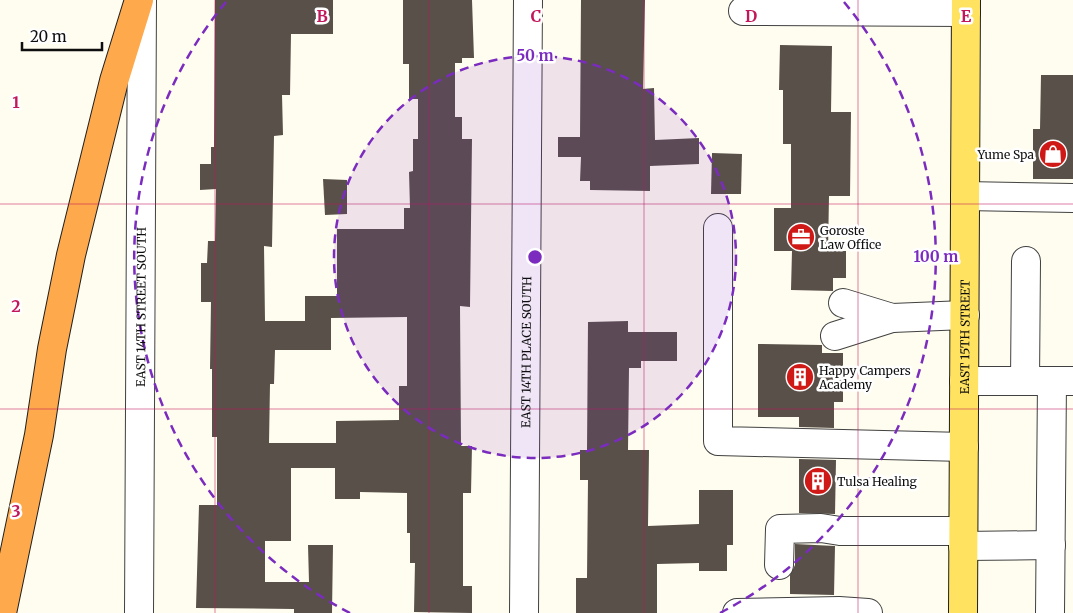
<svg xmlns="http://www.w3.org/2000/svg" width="1073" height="613" font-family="Merriweather,serif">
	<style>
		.building { fill: #585049; fill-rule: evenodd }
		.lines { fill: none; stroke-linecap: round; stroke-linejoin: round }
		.minor-casing { stroke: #414141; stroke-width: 30 }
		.major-casing { stroke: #1f1f1f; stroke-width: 30 }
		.highway-casing { stroke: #1f1f1f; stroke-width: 30 }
		.minor { stroke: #fff; stroke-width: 28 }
		.major { stroke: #ffe25f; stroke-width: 28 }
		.highway { stroke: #ffa94d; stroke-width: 28 }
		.grid { fill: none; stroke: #c2185b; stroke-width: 1; stroke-opacity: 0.55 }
		.ring { fill: none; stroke: #7b2cbf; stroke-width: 2.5; stroke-dasharray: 9 6 }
		.labels { text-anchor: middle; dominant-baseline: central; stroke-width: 5; stroke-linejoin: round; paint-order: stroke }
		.poi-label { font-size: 12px; fill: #0e0e0e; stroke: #fff; text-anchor: start }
		.street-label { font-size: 12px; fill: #0e0e0e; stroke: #fff }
		.grid-label { font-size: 16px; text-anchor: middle; font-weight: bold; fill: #c2185b; stroke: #fff; stroke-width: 5; stroke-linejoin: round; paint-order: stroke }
		.centre { fill: #7b2cbf; stroke: #fff; stroke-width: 2.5 }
		.ring-label { font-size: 15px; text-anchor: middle; font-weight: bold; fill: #7b2cbf; stroke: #fff; stroke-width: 5; stroke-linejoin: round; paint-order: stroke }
	</style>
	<rect width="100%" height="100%" fill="#fffdef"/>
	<g class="building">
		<path d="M215,0H333V34H291L290,95H282L283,135L274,136L272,247L264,246L265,321H305V296H337V229H404V208H410L409,172L413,171V139H418V99H409V64H403V0H472L474,58H462V63H455V117H462V139H472L470,307L460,306L461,446H472L471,493H463V586H472V613L414,612L415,563H410V533H407V493L360,492V499H335V468H291V541H265V582H309L308,545H333L332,613H294V609L196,608L199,505H217V437H212V369H210L211,302H201V263H207L208,241H215L216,189L200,190V164H211V147H214ZM407,317V386H399V420L336,421V443H269L270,384H274L275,350H331V318Z"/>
		<path d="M581,0H645L643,89L654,88L655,140L699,138V164L650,166V191L590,190V181H580L581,157H558V137H580Z"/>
		<path d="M780,45L832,46L831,112H851L850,196H829L828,251H846V278H833V291L791,290L792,251H774V208H791V144H783V90H779Z"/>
		<path d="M1041,75H1073V179H1033V129H1040Z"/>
		<path d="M712,153L742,154L741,194H711Z"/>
		<path d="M323,179L347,180V214L325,215Z"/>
		<path d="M628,321V332H677V361H641V368H629L628,450H649L648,526L699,524V490H733V545H727V571H699V563L657,564V613H576V578H587L588,480H580V450H587L588,322Z"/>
		<path d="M758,344L822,345V353H843V402H834V428L799,427V417H758Z"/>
		<path d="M799,459L836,460L835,514L799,513Z"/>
		<path d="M795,544L835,546L834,595L790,594V575L795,565Z"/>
	</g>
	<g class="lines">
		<defs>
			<g id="minor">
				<path d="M743,11L966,12"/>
				<path d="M965,196L1073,198"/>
				<path d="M718,228V441L964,447"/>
				<path d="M843,303L892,318L965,315"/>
				<path d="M835,336L892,318"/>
				<path d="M964,381H1073"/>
				<path d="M1025,381L1026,261"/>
				<path d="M963,546L1051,545"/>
				<path d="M779,565L780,529L821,528L840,531H963"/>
				<path id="s1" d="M139,613L142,0"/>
				<path id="s2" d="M524,613L528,0"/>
				<path d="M737,613L839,611L868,613"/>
				<path d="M1050,613L1052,381"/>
			</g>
			<g id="major">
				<path id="s3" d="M963,613L966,0"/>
			</g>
			<path id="highway" d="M2,613L39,435L52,349L71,255L114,81L139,0"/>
		</defs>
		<use href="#minor" class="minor-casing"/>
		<use href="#major" class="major-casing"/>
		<use href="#highway" class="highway-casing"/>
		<use href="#minor" class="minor"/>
		<use href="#major" class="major"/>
		<use href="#highway" class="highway"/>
	</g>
	<path class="grid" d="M215,0V613M429,0V613M644,0V613M858,0V613M0,204H1073M0,409H1073"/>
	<circle cx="535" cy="257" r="201" fill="#7b2cbf" fill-opacity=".12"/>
	<g class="ring">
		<circle cx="535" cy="257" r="201"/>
		<path d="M350 613A401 401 0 0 1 226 2M844 2A401 401 0 0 1 720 613"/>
	</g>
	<defs>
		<symbol id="shop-disc" viewBox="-11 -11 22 22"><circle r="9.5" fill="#ce1917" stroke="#fff"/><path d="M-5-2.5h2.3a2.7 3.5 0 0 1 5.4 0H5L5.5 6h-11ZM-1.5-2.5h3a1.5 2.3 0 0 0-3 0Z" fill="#fff"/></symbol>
		<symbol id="office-disc" viewBox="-11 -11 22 22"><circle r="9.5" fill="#ce1917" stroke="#fff"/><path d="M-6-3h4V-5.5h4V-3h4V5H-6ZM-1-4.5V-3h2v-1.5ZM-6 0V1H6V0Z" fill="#fff"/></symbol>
		<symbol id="building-disc" viewBox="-11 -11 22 22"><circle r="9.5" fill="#ce1917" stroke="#fff"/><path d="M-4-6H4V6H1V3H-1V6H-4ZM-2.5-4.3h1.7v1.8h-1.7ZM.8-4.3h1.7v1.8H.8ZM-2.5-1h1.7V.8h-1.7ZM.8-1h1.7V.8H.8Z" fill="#fff"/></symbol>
	</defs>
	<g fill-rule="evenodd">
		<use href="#shop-disc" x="1037" y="138" width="32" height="32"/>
		<use href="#office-disc" x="785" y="221" width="32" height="32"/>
		<use href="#building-disc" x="784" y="361" width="32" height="32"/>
		<use href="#building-disc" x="802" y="465" width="32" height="32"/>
	</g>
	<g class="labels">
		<g class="poi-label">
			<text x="1034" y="154" text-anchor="end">Yume Spa</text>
			<text x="820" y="230">Goroste<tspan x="820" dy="14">Law Office</tspan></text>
			<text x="819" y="370">Happy Campers<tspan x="819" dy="14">Academy</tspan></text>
			<text x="837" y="481">Tulsa Healing</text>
		</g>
		<g class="street-label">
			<text stroke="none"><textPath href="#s1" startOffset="306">EAST 14TH STREET SOUTH</textPath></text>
			<text stroke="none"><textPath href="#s3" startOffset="276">EAST 15TH STREET</textPath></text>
			<text stroke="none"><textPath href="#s2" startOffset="261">EAST 14TH PLACE SOUTH</textPath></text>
		</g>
	</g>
	<g class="grid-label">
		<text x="322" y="22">B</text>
		<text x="536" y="22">C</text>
		<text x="751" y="22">D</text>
		<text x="966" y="22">E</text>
		<text x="16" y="108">1</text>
		<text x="16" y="312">2</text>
		<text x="16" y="517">3</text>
	</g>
	<circle cx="535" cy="257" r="8" class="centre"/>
	<g class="ring-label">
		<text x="535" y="61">50 m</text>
		<text x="936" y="262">100 m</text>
	</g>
	<path d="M22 42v8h80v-8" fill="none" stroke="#0e0e0e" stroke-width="2.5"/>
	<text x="30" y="42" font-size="15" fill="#0e0e0e" stroke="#ffffff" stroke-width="4" paint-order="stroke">20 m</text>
</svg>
